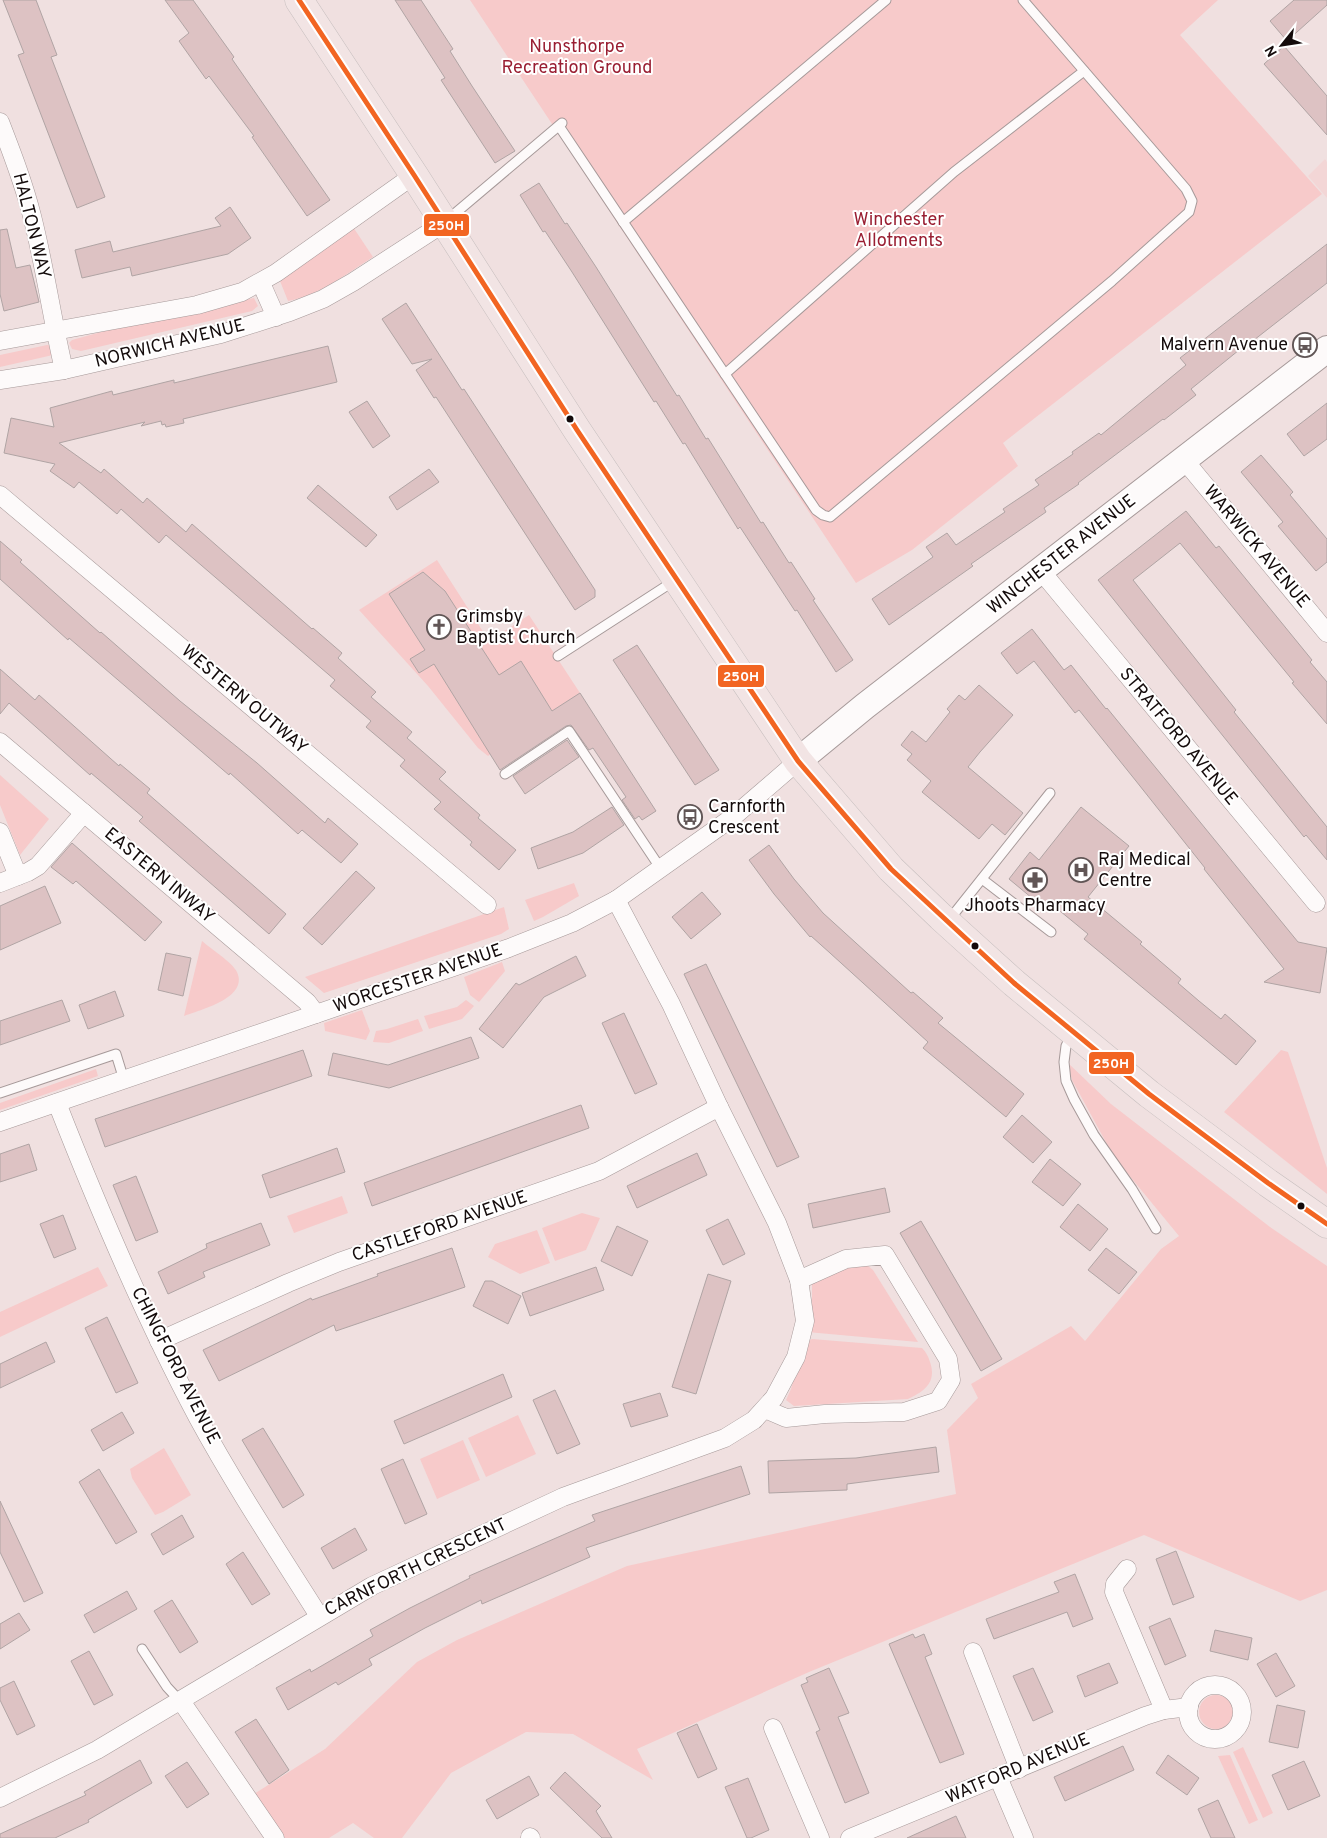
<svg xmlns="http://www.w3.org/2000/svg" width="1327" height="1838" font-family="Overpass,sans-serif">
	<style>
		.built { fill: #f3d6d6 }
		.green { fill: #f7caca }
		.building { fill: #ddc2c3; stroke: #b0a4a4 }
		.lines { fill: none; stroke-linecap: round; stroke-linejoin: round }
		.lane-casing { stroke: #a69999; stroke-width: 11 }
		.street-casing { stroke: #a69999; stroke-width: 19 }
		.secondary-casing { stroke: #a69999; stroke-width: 28 }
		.highway-casing { stroke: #c6bebe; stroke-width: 29 }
		.lane { stroke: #fdfafa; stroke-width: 9 }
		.street { stroke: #fdfafa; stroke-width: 18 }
		.secondary { stroke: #fdfafa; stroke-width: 26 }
		.highway { stroke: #f2e4e4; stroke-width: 28 }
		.bus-1-casing { stroke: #fff; stroke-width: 9 }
		.bus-1 { stroke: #f26522; stroke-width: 5 }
		.bus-dot { fill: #140b0b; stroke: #fff; stroke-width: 2 }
		.labels { text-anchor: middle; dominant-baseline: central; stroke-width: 4; stroke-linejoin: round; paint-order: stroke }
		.park-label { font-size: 18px; fill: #991e32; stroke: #fff }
		.street-label { font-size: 18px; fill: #140b0b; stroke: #fff }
		.poi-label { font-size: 18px; fill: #140b0b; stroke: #fff; text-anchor: start }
		.line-badge { stroke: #fff; stroke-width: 2 }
		.badge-label { font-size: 14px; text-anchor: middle; font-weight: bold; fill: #fff }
	</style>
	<rect width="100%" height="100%" fill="#f0e0e0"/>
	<path class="built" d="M1325,159L1327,162V198L1308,176Z"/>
	<g class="green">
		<path d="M470,0H1218L1180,35L1322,194L1003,443L1018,466L912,550L856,583L567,147L573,140L554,127Z"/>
		<path d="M353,227L373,257C346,274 320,295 288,301L280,281Z"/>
		<path d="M254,298L258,306L252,311L81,351L72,349L69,343L72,340L112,329Z"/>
		<path d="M47,345L54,346L53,355L0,367V355Z"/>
		<path d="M437,560L489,641L529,615L580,693L488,756L478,748L428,686L359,610Z"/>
		<path d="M0,775L49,819L20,855L0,805Z"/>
		<path d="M574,883L579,896L543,917L534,921L525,900Z"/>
		<path d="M504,907L509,929L501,934L324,993L305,977Z"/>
		<path d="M202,941C211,949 232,962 237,972C249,998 200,1010 184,1016Z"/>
		<path d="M502,962L505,971L479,1002L470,995L464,977Z"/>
		<path d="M466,1000L474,1006L462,1019L429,1029L424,1016L457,1007Z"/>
		<path d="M362,1010L370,1031L366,1040L325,1031L324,1023Z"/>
		<path d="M418,1019L423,1031L389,1043L373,1042L376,1031L387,1029Z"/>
		<path d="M1281,1050L1288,1052L1327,1168V1194L1224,1112Z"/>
		<path d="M1068,1063L1111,1104L1270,1227L1327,1266V1590L1300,1601L1144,1535L809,1672L637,1749L653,1780L573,1734L526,1732L451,1773L402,1838H374L353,1823L329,1838H285L254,1794L325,1749L417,1662L457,1640L627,1566L956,1494L947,1430L978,1398L971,1384L1071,1326L1085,1341L1161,1249L1179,1236L1114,1157L1072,1080Z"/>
		<path d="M96,1069L98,1076L0,1110V1103Z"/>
		<path d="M342,1196L348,1213L294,1233L287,1216Z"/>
		<path d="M582,1213L600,1218L586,1250L555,1261L542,1228Z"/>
		<path d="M537,1230L550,1263L520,1274L488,1257L495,1244Z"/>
		<path d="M847,1266H868L873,1270L918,1342L807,1332L812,1299V1284L817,1280Z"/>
		<path d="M98,1267L108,1286L0,1337V1312Z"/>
		<path d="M812,1339L922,1348C926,1352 928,1356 930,1362C937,1382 925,1391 908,1399L794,1406L786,1400L791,1389L802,1350L805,1343Z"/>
		<path d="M518,1415L536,1454L486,1477L468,1438Z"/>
		<path d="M463,1440L480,1480L437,1499L420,1459Z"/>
		<path d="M164,1448L191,1495L163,1512L155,1515L132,1478L130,1469Z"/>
		<circle cx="1216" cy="1712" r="17"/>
		<path d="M1243,1747L1273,1813L1263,1818L1233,1752Z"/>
		<path d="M1230,1755L1258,1820L1249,1824L1218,1756Z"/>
	</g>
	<g class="building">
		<path d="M3,0H36L57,55L51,57L105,197L77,208L18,55L24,53Z"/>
		<path d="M165,0H193L234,57L232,59L330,200L307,216L252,137L254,136L209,76L206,79L179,41L189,33Z"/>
		<path d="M395,0H421L453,49L450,51L472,86L515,151L495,163L441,80L445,78Z"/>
		<path d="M1294,0H1327V5L1287,41L1270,21Z"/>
		<path d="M1284,46L1327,96V135L1264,64Z"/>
		<path d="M539,183L565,224L567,223L596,267L677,396L679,395L706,439L708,438L761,523L763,522L789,563L791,562L815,599L813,600L853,660L836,672L797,610L795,611L740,527L738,529L685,443L683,444L656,401L654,402L572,272L545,231L543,232L520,195Z"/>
		<path d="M230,207L251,238L228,254L132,276L130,267L82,278L75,250L110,241L113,252L221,226L215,218Z"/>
		<path d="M7,229L16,268L30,265L39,302L4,311L0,294V230Z"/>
		<path d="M1327,244V283L1245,347L1244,346L1191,389L1196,395L1164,420L1163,419L1078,483L1079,484L1044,508L1046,512L971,564L973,566L889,625L872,599L933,557L926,547L947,533L956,545L1005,512L1003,509L1039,485L1035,480L1073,454L1072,452L1099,433L1101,435L1186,365L1180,358Z"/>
		<path d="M406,303L462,390L464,389L595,590V597L575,610L436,397L434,398L416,370L432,359L412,364L382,319Z"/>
		<path d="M328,346L337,382L183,419L184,423L166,427L165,424L162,425L161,421L141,426L145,422L59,443L101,473L104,469L143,503L147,498L186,532L192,524L312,629L313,628L342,653L338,658L376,692L371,697L412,732L407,738L446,772L439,779L480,815L478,818L516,850L499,870L470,845L472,842L434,809L441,802L400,766L405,760L366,727L371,721L330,686L335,680L166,535L159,543L121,509L117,514L79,482L74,488L50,471L55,464L4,453L11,418L54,427L50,408L112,391L113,395L174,380V383Z"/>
		<path d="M367,401L390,436L373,448L349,412Z"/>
		<path d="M1327,403V439L1304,456L1287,434Z"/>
		<path d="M1261,455L1293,492L1290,495L1327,539V562L1316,571L1278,526L1283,522L1241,472Z"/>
		<path d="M429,469L439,482L397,510L389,497Z"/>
		<path d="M318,485L377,535L366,547L307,498Z"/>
		<path d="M1186,511L1216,548L1219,546L1312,660L1310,662L1327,682V724L1292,683L1294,682L1267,649L1180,543L1133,580L1236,710L1234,712L1327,827V860L1306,835L1304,837L1098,580Z"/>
		<path d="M0,541L22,560L20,562L100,633L101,632L180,701L257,763L325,823L328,818L358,844L341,863L302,830L298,834L230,773L229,775L69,638L68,640L0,579Z"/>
		<path d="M423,572L445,591L499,675L521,661L552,711L580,693L656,811L642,820L639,816L635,819L622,800L626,797L593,748L589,750L571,725L566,726L500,770L434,664L419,673L410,659L425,650L389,594Z"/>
		<path d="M1032,629L1064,670L1071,665L1106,709L1107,708L1298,942L1327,948L1320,993L1264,982L1284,969L1204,869L1205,868L1136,781L1079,710L1075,713L1034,661L1017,674L1001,653Z"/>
		<path d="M637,645L719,770L695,785L613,660Z"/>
		<path d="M0,669L35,700L39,695L119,766L120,764L150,789L147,793L286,914L269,934L139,821L143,817L91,773L90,775L9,703L0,714Z"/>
		<path d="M979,685L1013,715L980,752L968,767L1023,813L1005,835L992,824L979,839L922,792L931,781L907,760L912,754L901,745L912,731L926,742L950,712L947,709L959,695L965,700Z"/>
		<path d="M567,740L579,757L525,794L513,776Z"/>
		<path d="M612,807L624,825L583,853L538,869L531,848L573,832Z"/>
		<path d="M1081,807L1129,846L1088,897L1142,942L1140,944L1181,979L1178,983L1199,1001L1221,1019L1225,1014L1256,1041L1236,1065L1084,939L1088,934L1049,902L1044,908L1009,879L1030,852L1039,860Z"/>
		<path d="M72,843L162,922L145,941L76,881L73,884L51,867Z"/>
		<path d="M769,845L794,879L823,913L911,993L913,992L943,1018L938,1023L1024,1094L1006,1117L923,1048L928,1042L830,953L811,936L810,937L774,894L749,860Z"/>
		<path d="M356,871L375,888L322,945L303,928Z"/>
		<path d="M45,886L61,923L0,950V906Z"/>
		<path d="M702,892L721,914L691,939L672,917Z"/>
		<path d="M166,953L191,958L183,996L158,990Z"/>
		<path d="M576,956L586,976L544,997L503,1048L479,1029L516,983L519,985Z"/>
		<path d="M706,964L799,1157L777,1167L684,974Z"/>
		<path d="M115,991L124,1016L88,1029L79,1005Z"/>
		<path d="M62,1000L70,1021L0,1045V1021Z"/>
		<path d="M624,1013L657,1084L635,1094L602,1023Z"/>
		<path d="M471,1037L479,1058L389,1088L328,1075L333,1053L388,1065Z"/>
		<path d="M303,1050L312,1076L105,1147L95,1119Z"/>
		<path d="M581,1105L589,1128L372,1206L364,1183Z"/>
		<path d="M1022,1115L1052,1142L1033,1163L1003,1137Z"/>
		<path d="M29,1144L37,1170L0,1182V1154Z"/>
		<path d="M337,1148L345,1172L270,1198L262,1175Z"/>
		<path d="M697,1153L707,1175L637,1208L627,1186Z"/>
		<path d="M1050,1159L1081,1184L1063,1206L1032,1182Z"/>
		<path d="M136,1176L158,1232L136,1241L113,1185Z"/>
		<path d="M885,1188L890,1212L813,1228L808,1204Z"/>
		<path d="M1078,1204L1108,1229L1090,1251L1060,1227Z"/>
		<path d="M63,1215L76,1249L54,1258L40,1224Z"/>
		<path d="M728,1219L745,1254L723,1265L706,1230Z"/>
		<path d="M921,1221L1002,1359L981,1371L900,1233Z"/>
		<path d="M261,1223L270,1245L203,1272L205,1277L168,1294L158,1272L207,1248L206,1244Z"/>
		<path d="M617,1226L648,1241L632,1276L601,1261Z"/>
		<path d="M452,1248L465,1287L336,1331L334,1325L219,1381L203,1350L311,1298L312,1300L378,1276L377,1274Z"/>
		<path d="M1106,1248L1137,1272L1119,1294L1088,1270Z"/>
		<path d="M596,1267L604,1290L530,1316L522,1293Z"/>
		<path d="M708,1274L731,1281L696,1394L672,1387Z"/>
		<path d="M485,1281H492L521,1296L508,1324L473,1306Z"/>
		<path d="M107,1317L138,1383L116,1393L85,1328Z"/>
		<path d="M46,1342L55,1362L0,1388V1364Z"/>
		<path d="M503,1374L512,1397L404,1444L394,1421Z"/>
		<path d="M555,1390L580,1444L557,1454L533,1400Z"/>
		<path d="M660,1393L668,1416L631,1427L623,1404Z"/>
		<path d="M122,1412L134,1433L103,1451L91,1430Z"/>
		<path d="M263,1428L304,1495L283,1508L242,1440Z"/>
		<path d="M936,1447L939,1472L847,1484V1490L769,1493L768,1461L856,1458Z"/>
		<path d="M403,1459L427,1514L405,1524L381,1469Z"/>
		<path d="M741,1466L750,1494L586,1548L590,1557L482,1604L481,1600L425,1628L369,1659L372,1665L338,1685L336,1682L288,1710L276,1688L310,1669L311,1672L373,1636L370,1630L410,1608L470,1578L469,1576L595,1521L592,1515Z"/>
		<path d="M99,1469L137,1532L116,1544L79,1482Z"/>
		<path d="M0,1501L43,1593L24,1602L0,1552Z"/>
		<path d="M182,1515L194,1537L163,1555L151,1534Z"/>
		<path d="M355,1528L367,1550L333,1569L321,1548Z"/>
		<path d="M1176,1551L1194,1597L1173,1605L1156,1559Z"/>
		<path d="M243,1552L270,1594L252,1605L226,1564Z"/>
		<path d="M1075,1574L1093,1619L1073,1627L1067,1612L994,1639L986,1619L1059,1592L1054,1582Z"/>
		<path d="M127,1591L137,1609L94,1633L84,1615Z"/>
		<path d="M172,1600L198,1642L180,1653L154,1611Z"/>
		<path d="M19,1613L30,1630L0,1649V1624Z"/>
		<path d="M1170,1618L1186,1656L1165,1665L1149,1627Z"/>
		<path d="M1215,1630L1252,1638L1248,1660L1210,1651Z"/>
		<path d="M913,1634L915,1638L924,1634L932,1654L925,1657L964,1754L940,1763L889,1644Z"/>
		<path d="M89,1651L113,1695L94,1705L71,1661Z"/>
		<path d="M1276,1653L1295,1686L1276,1697L1257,1664Z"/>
		<path d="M1109,1663L1118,1683L1085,1697L1077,1676Z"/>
		<path d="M829,1668L849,1713L838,1717L869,1793L845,1803L816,1732L820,1730L801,1685L808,1682L806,1678Z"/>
		<path d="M1033,1668L1053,1712L1033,1721L1013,1676Z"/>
		<path d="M14,1681L35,1726L17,1735L0,1700V1688Z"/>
		<path d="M1277,1705L1305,1711L1298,1748L1269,1742Z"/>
		<path d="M256,1719L289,1770L269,1784L235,1732Z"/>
		<path d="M697,1724L717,1769L698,1778L677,1733Z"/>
		<path d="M1123,1746L1134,1770L1065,1801L1054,1777Z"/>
		<path d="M1168,1755L1199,1778L1187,1795L1156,1773Z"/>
		<path d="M140,1760L152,1783L88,1820L89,1822L55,1838H0V1834L86,1795L84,1792Z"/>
		<path d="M1304,1761L1320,1796L1288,1810L1272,1775Z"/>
		<path d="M187,1762L209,1794L187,1808L165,1776Z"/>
		<path d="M565,1772L601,1806L596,1811L612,1838H602L550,1788Z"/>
		<path d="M529,1776L539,1795L497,1819L486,1800Z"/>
		<path d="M748,1778L769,1830L751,1838H747L725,1787Z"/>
		<path d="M1218,1800L1226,1818L1235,1838H1211L1198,1809Z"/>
		<path d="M956,1816L966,1838H907Z"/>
	</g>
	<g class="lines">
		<defs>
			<g id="lane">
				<path d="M559,126L816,510L823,515L830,517L1112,281L1189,212L1192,201L1186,189L1023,0"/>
				<path d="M446,221L562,123"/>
				<path d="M623,222L886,0"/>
				<path d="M725,374L954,172L1084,71"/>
				<path d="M558,656L674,581"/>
				<path d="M505,774L569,731L661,869"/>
				<path d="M982,879L1051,932"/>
				<path d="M949,920L1050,793"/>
				<path d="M1072,1034L1066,1046L1064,1062L1066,1081L1074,1099L1094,1135L1132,1189L1156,1229"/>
				<path d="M0,1093L116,1054L124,1080"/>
				<path d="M142,1649L167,1687L180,1701"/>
			</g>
			<g id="street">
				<path d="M0,122C12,153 24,184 32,216C45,267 52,319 64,370"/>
				<path d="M261,283L276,317"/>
				<path d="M0,341L197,305L242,292L276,273L414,175"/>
				<path d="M0,380L64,370L221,334L290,312L323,299L353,282L444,223"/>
				<path d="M1185,461L1327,633"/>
				<path d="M0,495L487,905"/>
				<path d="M1041,571L1316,903"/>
				<path d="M0,742L307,1002L316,1014"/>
				<path d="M0,832L18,876"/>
				<path d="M0,883L28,872L38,866L84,813"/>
				<path d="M57,1103C99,1210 144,1317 198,1418C235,1486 278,1551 319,1616"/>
				<path d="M0,1122L509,948L572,923L616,900L733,817L798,761"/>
				<path d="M159,1341L288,1283L339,1262L599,1171L719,1107"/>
				<path d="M765,1409L786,1418L825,1414L904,1412L938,1401L951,1380L948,1359L885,1255L846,1259L799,1280"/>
				<path d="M1127,1569L1115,1584L1114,1592L1164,1710"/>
				<path d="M973,1652L1019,1769"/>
				<circle cx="1215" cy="1712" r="27"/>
				<path d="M181,1701L275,1838"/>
				<path d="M773,1728L820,1838"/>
				<path d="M998,1777L1024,1838"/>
				<path d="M0,1798L97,1750L372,1586L563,1497L725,1438L754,1420L774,1398L796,1357L805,1321L799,1280L777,1223L719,1107L671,1004L616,900"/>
				<path d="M530,1837L531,1838"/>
				<path d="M850,1838L1145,1716L1164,1710L1189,1707"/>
			</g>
			<path id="secondary" d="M798,761L865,706L1327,349"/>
			<path id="highway" d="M299,0L414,175L577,430L798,761L891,869L941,917L1014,983L1149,1094L1268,1183L1327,1224"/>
		</defs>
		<use href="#lane" class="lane-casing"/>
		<use href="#street" class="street-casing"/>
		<use href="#secondary" class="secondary-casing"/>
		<use href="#highway" class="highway-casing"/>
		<use href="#lane" class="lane"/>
		<use href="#street" class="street"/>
		<use href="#secondary" class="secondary"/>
		<use href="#highway" class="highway"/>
		<defs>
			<path id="bus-1" d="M299,0L414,175L577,430L798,761L891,869L1014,983L1149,1094L1268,1183L1327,1224"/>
		</defs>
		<use href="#bus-1" class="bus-1-casing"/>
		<use href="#bus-1" class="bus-1"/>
	</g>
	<defs>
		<symbol id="bus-ring" viewBox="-11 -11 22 22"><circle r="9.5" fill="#fff" stroke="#615656" stroke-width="1.5"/><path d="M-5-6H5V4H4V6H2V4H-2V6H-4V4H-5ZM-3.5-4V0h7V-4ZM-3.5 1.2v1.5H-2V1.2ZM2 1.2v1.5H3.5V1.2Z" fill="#615656"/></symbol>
		<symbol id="church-ring" viewBox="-11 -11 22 22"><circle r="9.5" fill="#fff" stroke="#615656" stroke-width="1.5"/><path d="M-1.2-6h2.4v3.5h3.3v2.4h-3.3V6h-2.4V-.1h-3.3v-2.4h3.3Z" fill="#615656"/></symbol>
		<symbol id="hospital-ring" viewBox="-11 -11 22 22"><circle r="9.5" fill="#fff" stroke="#615656" stroke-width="1.5"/><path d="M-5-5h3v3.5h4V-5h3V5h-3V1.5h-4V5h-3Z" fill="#615656"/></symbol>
		<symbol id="pharmacy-ring" viewBox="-11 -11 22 22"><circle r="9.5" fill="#fff" stroke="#615656" stroke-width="1.5"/><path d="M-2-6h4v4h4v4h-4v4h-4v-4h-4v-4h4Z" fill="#615656"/></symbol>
	</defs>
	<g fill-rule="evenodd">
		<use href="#bus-ring" x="1291" y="331" width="28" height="28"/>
		<use href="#church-ring" x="425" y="613" width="28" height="28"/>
		<use href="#bus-ring" x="676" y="803" width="28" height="28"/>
		<use href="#hospital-ring" x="1067" y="856" width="28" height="28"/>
		<use href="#pharmacy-ring" x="1021" y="866" width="28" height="28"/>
	</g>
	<g class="bus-dot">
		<circle cx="570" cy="419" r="4.5"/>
		<circle cx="975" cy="946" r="4.5"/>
		<circle cx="1301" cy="1206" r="4.5"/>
	</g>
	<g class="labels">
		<g class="park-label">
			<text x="577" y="47">Nunsthorpe<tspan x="577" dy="21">Recreation Ground</tspan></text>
			<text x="899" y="220">Winchester<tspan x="899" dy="21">Allotments</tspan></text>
		</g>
		<g class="street-label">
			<text transform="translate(31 226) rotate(76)">HALTON WAY</text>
			<text transform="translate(170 344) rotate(-14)">NORWICH AVENUE</text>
			<text transform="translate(1256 547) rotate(50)">WARWICK AVENUE</text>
			<text transform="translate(1062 555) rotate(-38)">WINCHESTER AVENUE</text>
			<text transform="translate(244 700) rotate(40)">WESTERN OUTWAY</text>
			<text transform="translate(1178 737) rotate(50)">STRATFORD AVENUE</text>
			<text transform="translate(159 876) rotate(40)">EASTERN INWAY</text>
			<text transform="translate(418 979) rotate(-19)">WORCESTER AVENUE</text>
			<text transform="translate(440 1227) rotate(-19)">CASTLEFORD AVENUE</text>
			<text transform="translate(175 1366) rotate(63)">CHINGFORD AVENUE</text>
			<text transform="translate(416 1568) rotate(-26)">CARNFORTH CRESCENT</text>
			<text transform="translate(1018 1769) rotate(-23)">WATFORD AVENUE</text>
		</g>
		<g class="poi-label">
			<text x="1288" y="345" text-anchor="end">Malvern Avenue</text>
			<text x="456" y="617">Grimsby<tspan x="456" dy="21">Baptist Church</tspan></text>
			<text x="708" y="807">Carnforth<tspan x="708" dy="21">Crescent</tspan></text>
			<text x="1098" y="860">Raj Medical<tspan x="1098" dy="21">Centre</tspan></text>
			<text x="1035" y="906" text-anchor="middle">Jhoots Pharmacy</text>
		</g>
	</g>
	<g class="line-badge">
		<rect x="423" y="213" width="47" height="24" rx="5" fill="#f26522"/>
		<rect x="717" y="664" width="48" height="24" rx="5" fill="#f26522"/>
		<rect x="1088" y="1051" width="47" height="24" rx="5" fill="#f26522"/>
	</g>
	<g class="badge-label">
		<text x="446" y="230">250H</text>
		<text x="741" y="681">250H</text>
		<text x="1111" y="1068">250H</text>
	</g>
	<g transform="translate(1282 45) rotate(240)" stroke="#ffffff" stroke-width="4" paint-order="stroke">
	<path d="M0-4L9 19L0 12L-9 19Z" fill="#140b0b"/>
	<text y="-8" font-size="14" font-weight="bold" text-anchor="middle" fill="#140b0b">N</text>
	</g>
</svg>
